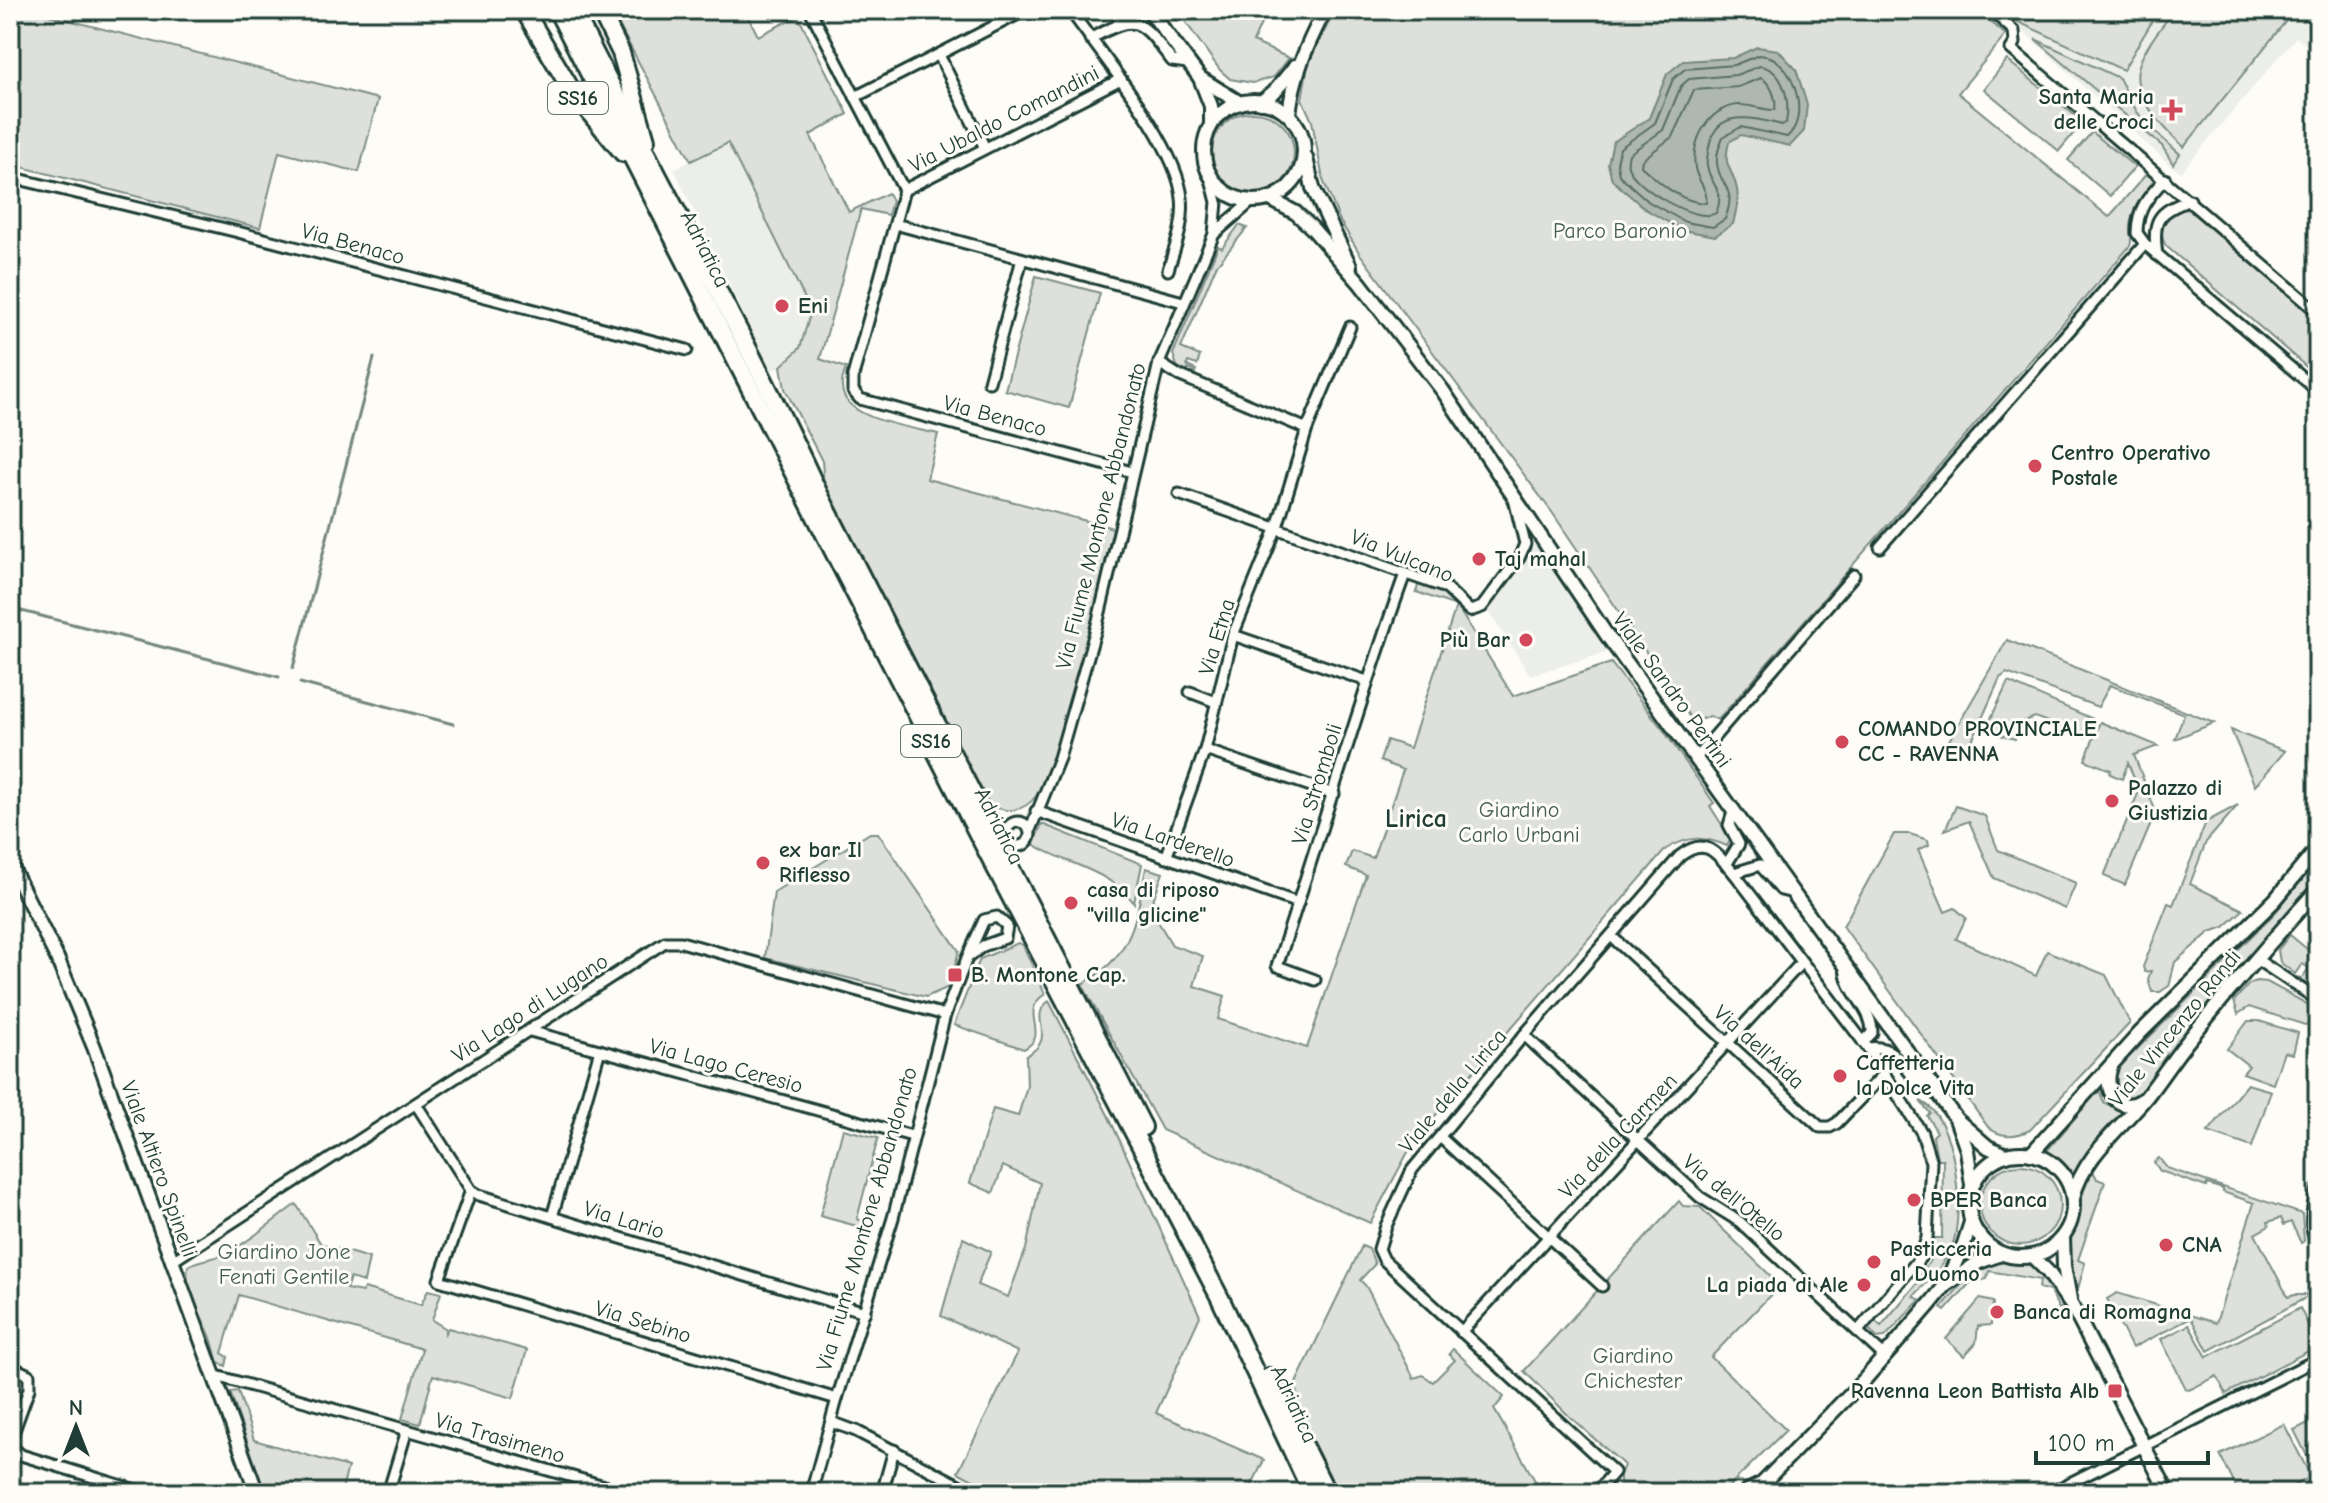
<svg xmlns="http://www.w3.org/2000/svg" width="2328" height="1503" font-family="'Comic Neue',sans-serif">
	<style>
		.built { fill: #eceee9 }
		.green { fill: #dde0db; stroke: #7e8e88; stroke-width: 2 }
		.water { fill: #aeb8b1; stroke: #75877f; stroke-width: 2 }
		.lines { fill: none; stroke-linecap: round; stroke-linejoin: round }
		.shore { stroke: #586e66; stroke-width: 2 }
		.stream { stroke: #75877f; stroke-width: 3 }
		.street-casing { stroke: #1f3d34; stroke-width: 15 }
		.secondary-casing { stroke: #1f3d34; stroke-width: 18 }
		.highway-casing { stroke: #1f3d34; stroke-width: 22 }
		.street { stroke: #fdfcf7; stroke-width: 9 }
		.secondary { stroke: #fdfcf7; stroke-width: 12 }
		.highway { stroke: #fdfcf7; stroke-width: 16 }
		.poi-dot { fill: #d1495b; stroke: #fdfcf7; stroke-width: 3 }
		.labels { text-anchor: middle; dominant-baseline: central; stroke-width: 6; stroke-linejoin: round; paint-order: stroke }
		.shield { fill: #fdfcf7; stroke: #62766e; stroke-width: 2 }
		.shield-label { font-size: 20px; font-weight: bold; fill: #1f3d34 }
		.poi-label { font-size: 22px; font-weight: bold; fill: #1f3d34; stroke: #fdfcf7; text-anchor: start }
		.street-label { font-size: 22px; fill: #1f3d34; stroke: #fdfcf7 }
		.park-label { font-size: 22px; fill: #455e55; stroke: #fdfcf7 }
		.quarter-label { font-size: 26px; font-weight: bold; fill: #1f3d34; stroke: #fdfcf7 }
	</style>
	<rect width="100%" height="100%" fill="#fdfcf7"/>
	<filter id="ink" filterUnits="userSpaceOnUse"><feTurbulence type="fractalNoise" baseFrequency=".0125" numOctaves="2"/><feDisplacementMap in="SourceGraphic" scale="16" xChannelSelector="R" yChannelSelector="G"/><feConvolveMatrix kernelMatrix="1 2 1 2 8 2 1 2 1" color-interpolation-filters="sRGB"/></filter>
	<g filter="url(#ink)">
		<g class="built">
			<path d="M2000,10H2318V55L2296,37L2181,172L2171,166Z"/>
			<path d="M728,143L811,312L800,348L781,366L771,371L674,169Z"/>
			<path d="M1536,543L1609,652L1530,675L1488,610Z"/>
		</g>
		<g class="green">
			<path d="M10,10H29L378,99L359,172L279,152L260,228L10,164Z"/>
			<path d="M611,10H745L758,36L798,16L848,114L810,135L849,212L888,193L892,201L888,215L861,209L820,359L846,368C844,374 841,381 842,387C843,420 911,427 938,434L927,479L1113,528C1097,599 1081,670 1059,739C1053,758 1049,780 1036,796C1023,813 1005,814 987,803L824,486L822,461L785,389L781,366L800,348L811,311L728,143L691,161Z"/>
			<path d="M1177,10H1267L1253,42L1289,58L1274,77L1253,83L1230,79L1220,70Z"/>
			<path d="M1335,10H1976L2006,35L1958,93L2109,217L2148,172L2157,180C2146,193 2132,208 2130,226C2129,234 2133,238 2130,246L1718,720L1710,716C1702,720 1697,721 1689,716L1554,515L1360,254L1340,221L1323,180L1312,121L1302,99L1308,64Z"/>
			<path d="M2000,10H2159L2123,70L2003,15Z"/>
			<path d="M2174,10H2295L2184,147C2166,130 2132,97 2138,69C2143,48 2162,27 2174,10Z"/>
			<path d="M2035,39L2119,78L2137,112L2154,131L2180,154L2173,164L2162,146Z"/>
			<path d="M2007,60L2083,122L2059,151L1984,89Z"/>
			<circle cx="1253" cy="153" r="41"/>
			<path d="M2092,132L2135,167L2110,196L2068,160Z"/>
			<path d="M2189,209L2318,321V377L2166,246C2155,228 2170,210 2189,209Z"/>
			<path d="M1239,225L1247,228L1216,266L1181,348L1200,356L1197,365L1188,362L1187,366L1196,370L1194,375L1193,371L1188,369L1187,373L1177,366L1173,354L1218,246L1222,248Z"/>
			<path d="M1036,276L1100,293L1069,408L1005,390Z"/>
			<path d="M1419,583L1445,593L1453,600L1513,696L1611,663L1664,731L1714,803L1710,806L1731,839L1727,846C1703,836 1689,836 1666,849L1415,1139L1370,1223L1162,1130L1082,984C1133,957 1136,919 1146,868L1163,873L1150,908L1172,945L1203,956L1194,986L1225,996L1218,1019L1307,1048L1366,875L1346,867L1352,851L1373,858L1403,770L1380,761L1387,740L1410,748L1456,606L1416,592Z"/>
			<path d="M2007,640L2214,723L2175,739L2184,714L2110,685L2098,707L2007,673L2000,678L1967,752L1947,744Z"/>
			<path d="M2008,682L2093,719L2085,737L2035,717L2022,722L2015,739L1985,731Z"/>
			<path d="M2100,722L2158,746L2134,755L2156,812L2125,885L2104,876L2139,791L2128,763L2122,779L2110,774L2111,770L2085,760Z"/>
			<path d="M2231,730L2285,751L2255,786Z"/>
			<path d="M2238,805L2206,842L2190,884L2243,910L2224,927L2210,932L2175,962L2169,986L2160,992H2152L2148,979L2151,971L2145,972L2143,967L2168,903L2173,905L2206,822Z"/>
			<path d="M1956,806L1985,816L1998,850L2076,883L2065,909L1994,878L1969,821L1945,830Z"/>
			<path d="M1042,824L1142,864L1134,903C1110,870 1067,865 1033,844Z"/>
			<path d="M870,833H878L959,951L949,987L926,997L765,958L774,892Z"/>
			<path d="M1894,834H1910L1928,840L1929,845L1918,850L1945,912L1955,908L1966,918L1956,939L2036,976L2047,951L2106,975L2130,1023L2030,1130C2016,1137 2000,1138 1988,1127L1843,926Z"/>
			<path d="M2318,860V880L2220,990L2140,1096C2120,1104 2108,1087 2117,1069L2274,914Z"/>
			<path d="M2290,935L2318,958V991L2296,977L2302,978L2309,968L2302,964L2295,974L2280,962L2278,950Z"/>
			<path d="M1018,943L1023,945L1045,994C1017,1013 1052,1034 1024,1049L954,1025L980,959Z"/>
			<path d="M2256,981L2267,982L2318,1010V1021L2305,1025L2249,1007L2238,1014L2234,1001L2249,984Z"/>
			<path d="M1049,1001L1108,1115L1200,1316L1156,1413L1264,1460L1248,1493H997L958,1472L1018,1352L941,1316L963,1238L991,1252L977,1285L1008,1297L1026,1249L1040,1183L1003,1166L993,1193L970,1183L993,1109L1018,1116L1027,1086L1026,1056C1060,1037 1026,1018 1049,1001Z"/>
			<path d="M2248,1021H2259L2298,1033L2293,1054L2284,1052L2273,1084L2243,1073L2249,1066L2227,1049Z"/>
			<path d="M2247,1084L2271,1091L2252,1147L2208,1132Z"/>
			<path d="M2099,1090L2104,1103L2125,1112L2088,1156L2073,1179L2060,1162L2045,1153Z"/>
			<path d="M1920,1101C1957,1116 1965,1214 1952,1246C1944,1266 1928,1281 1914,1296L1920,1300L1885,1337L1877,1338L1869,1329L1873,1319L1881,1326L1921,1279L1919,1276L1931,1260L1927,1257L1932,1238H1942L1943,1159H1937L1933,1136L1937,1132L1927,1116L1930,1113Z"/>
			<path d="M843,1129L878,1138L857,1219L866,1222L864,1228L820,1216Z"/>
			<path d="M2159,1158L2167,1168L2302,1214L2304,1241L2301,1243L2291,1222L2284,1225L2281,1218L2268,1222L2269,1226L2255,1234L2288,1297L2294,1295H2311L2208,1351L2191,1318L2132,1348L2107,1299L2117,1293L2216,1323L2254,1203L2223,1192V1189L2207,1184L2206,1187L2160,1171L2154,1162Z"/>
			<circle cx="2020" cy="1205" r="40"/>
			<path d="M2091,1167L2097,1179L2105,1182L2078,1260L2085,1263L2078,1289L2071,1273L2070,1237L2078,1222L2080,1189Z"/>
			<path d="M1679,1201L1683,1206L1700,1207L1780,1285L1711,1357L1786,1430L1722,1493H1613L1620,1485V1475L1624,1465L1570,1417L1524,1371Z"/>
			<path d="M296,1204L321,1244L369,1258L364,1282L350,1278L346,1289L362,1292L364,1288L421,1305L428,1290L441,1293L432,1320L445,1328V1333L448,1328L527,1350L513,1398L433,1375L420,1424L402,1419L422,1349L239,1295L222,1353L228,1357L226,1366L218,1362C215,1354 214,1346 211,1338C203,1316 184,1291 188,1266C200,1258 216,1260 229,1252C253,1239 274,1220 296,1204Z"/>
			<path d="M1362,1246L1369,1249L1375,1264L1360,1280L1366,1286L1414,1378L1423,1375L1433,1382L1455,1360L1449,1354L1453,1349L1504,1397L1494,1409L1542,1493H1338L1298,1415L1296,1383Z"/>
			<path d="M1996,1262C2040,1262 2043,1268 2063,1307L2059,1309L2050,1291L2039,1288L2040,1280L1989,1271L1987,1279L1970,1283L1945,1311L1941,1308L1974,1270Z"/>
			<path d="M1980,1299L1993,1302L1991,1325L1978,1326L1976,1343L1964,1356L1946,1339Z"/>
			<path d="M2300,1308L2318,1346L2226,1394L2217,1376L2189,1390L2186,1389L2161,1339L2189,1325L2207,1357Z"/>
			<path d="M238,1391L254,1440L348,1467L341,1493H265L230,1392Z"/>
			<path d="M2318,1418V1478L2294,1430Z"/>
			<path d="M2284,1424L2311,1477L2279,1493H2239L2220,1455Z"/>
		</g>
		<path class="water" d="M1757,47L1778,50L1796,69L1807,105L1804,131L1790,146L1741,135L1729,142C1723,169 1730,163 1736,185C1740,198 1736,211 1733,224L1715,236L1682,230L1645,209L1612,180L1608,164L1613,142L1649,118L1667,74L1683,61L1733,58Z"/>
		<g class="lines">
			<g class="shore">
				<path d="M1759,55C1766,56 1772,56 1777,61C1797,77 1808,119 1787,137L1741,127L1723,137C1720,144 1716,155 1717,163C1719,187 1738,186 1725,219L1713,227L1685,222L1649,202L1619,175L1617,164L1620,148L1655,123L1673,79L1685,69L1734,65Z"/>
				<path d="M1760,66C1785,70 1790,102 1786,123L1782,125C1754,118 1716,107 1709,147C1708,153 1706,160 1707,166C1710,185 1726,190 1716,213C1698,225 1632,186 1628,166C1627,162 1628,158 1629,154L1663,130L1681,86L1689,79L1736,75Z"/>
				<path d="M1761,78C1771,83 1777,99 1775,110C1762,110 1750,104 1737,105C1708,109 1691,140 1695,168C1697,181 1709,190 1706,203C1681,203 1659,182 1641,166L1642,160L1672,137L1694,90L1738,87Z"/>
			</g>
			<g class="stream">
				<path d="M10,608L279,677"/>
				<path d="M293,668L374,358"/>
				<path d="M300,683L453,724"/>
			</g>
			<defs>
				<g id="street">
					<path d="M810,10L904,190L853,376V391L860,399L1132,472"/>
					<path d="M1070,10C1102,56 1177,144 1182,198C1185,223 1175,247 1168,270"/>
					<path d="M1991,10L2014,31L2015,43L2011,49L2318,312"/>
					<path d="M1118,23L1123,10"/>
					<path d="M1090,39C1139,12 1140,20 1172,61L1188,63"/>
					<path d="M939,55L985,148"/>
					<path d="M855,97L1026,10"/>
					<path d="M10,177L234,231L687,350"/>
					<path d="M2165,179C2149,196 2137,208 2137,233L2145,244L2318,391"/>
					<path d="M904,190L1121,79"/>
					<path d="M895,224L1183,302"/>
					<path d="M1214,234L1252,201"/>
					<path d="M2157,255C2152,220 2157,212 2190,200"/>
					<path d="M1159,363L1178,375L1307,429"/>
					<path d="M989,382L1022,259"/>
					<path d="M1179,494L1446,588L1470,611L1482,607L1519,558L1525,544L1514,499"/>
					<path d="M1880,547L2145,244"/>
					<path d="M1233,635L1367,681"/>
					<path d="M1190,692L1216,702"/>
					<path d="M1205,750L1334,794"/>
					<path d="M1695,759L1854,575"/>
					<path d="M1036,811L1298,903"/>
					<circle cx="1018" cy="834" r="12"/>
					<path d="M1030,830L1059,758L1097,625L1159,363L1214,234L1217,202L1210,175"/>
					<path d="M1166,858L1205,750L1233,635L1277,527L1307,429L1350,327"/>
					<path d="M1726,865L1739,844L1729,825L1734,809"/>
					<path d="M1734,873L1760,865L1781,890L1793,893"/>
					<path d="M997,917L1007,926L1005,938L983,946L967,958L984,920Z"/>
					<path d="M1611,936L1820,1127H1830L1837,1123L1883,1075"/>
					<path d="M2256,959L2318,1000"/>
					<path d="M1845,967C1847,995 1872,1006 1872,1033L1863,1042"/>
					<path d="M1315,980L1277,966C1321,836 1358,703 1405,574"/>
					<path d="M530,1031L912,1136"/>
					<path d="M1524,1035L1700,1197L1740,1222L1885,1357"/>
					<path d="M1868,1048C1895,1044 1903,1066 1919,1084L1932,1085"/>
					<path d="M416,1104L471,1190L479,1195L865,1312"/>
					<path d="M1440,1137L1602,1286"/>
					<path d="M2318,1189C2311,1210 2308,1226 2318,1247"/>
					<path d="M471,1190L439,1280L837,1399"/>
					<path d="M552,1217L600,1050"/>
					<path d="M171,1262L665,942H681L945,1015"/>
					<path d="M1461,1332L1801,963"/>
					<path d="M10,1366L29,1375V1389L11,1439L13,1448L21,1455L145,1493"/>
					<path d="M213,1375L629,1493"/>
					<path d="M831,1422L856,1431L974,1493"/>
					<path d="M388,1493L407,1430"/>
					<path d="M811,1493L837,1399L893,1218L945,1015L967,958"/>
					<path d="M882,1493L894,1450"/>
					<path d="M1596,1493L1614,1472L1384,1260L1379,1249L1386,1226L1412,1170L1524,1035L1680,856C1706,836 1716,853 1734,873L1868,1048L1922,1133L1931,1162L1927,1238L1920,1258L1858,1331"/>
					<path d="M2050,1493L2318,1359"/>
				</g>
				<g id="secondary">
					<path d="M1149,10L1200,78L1240,103"/>
					<path d="M1200,78L1211,106V125"/>
					<circle cx="1254" cy="151" r="50"/>
					<path d="M1261,102L1275,91L1295,66"/>
					<path d="M1289,115C1293,75 1307,45 1325,10"/>
					<path d="M1306,158L1313,188L1350,266"/>
					<path d="M1270,199L1296,213L1312,228L1360,283L1443,391L1606,634L1956,1119L1967,1150L1972,1185"/>
					<path d="M10,864L57,958L94,1047L257,1493"/>
					<path d="M2111,1067C2102,1088 2118,1116 2142,1100"/>
					<path d="M1957,1120L1988,1147L2006,1155"/>
					<circle cx="2021" cy="1205" r="52"/>
					<path d="M2031,1154L2140,1033L2275,900L2318,848"/>
					<path d="M2073,1198C2083,1156 2121,1128 2147,1096C2161,1078 2173,1059 2187,1042C2229,990 2273,939 2318,889"/>
					<path d="M2063,1237L2064,1266L2070,1299"/>
					<path d="M2033,1257L2048,1272L2072,1306L2168,1493"/>
					<path d="M1946,1285L1979,1262L2001,1254"/>
					<path d="M1755,1491L1865,1379L1931,1303L1944,1287L1964,1244L1971,1222"/>
				</g>
				<g id="highway">
					<path d="M524,10L572,91L623,153"/>
					<path d="M557,10L978,834L1220,1298L1312,1493"/>
					<path d="M573,10C653,172 742,328 818,492L1143,1127"/>
					<path d="M600,10L621,53L646,140"/>
					<path d="M1269,1377L1327,1493"/>
					<path d="M1748,1493L1760,1487"/>
				</g>
			</defs>
			<use href="#street" class="street-casing"/>
			<use href="#secondary" class="secondary-casing"/>
			<use href="#highway" class="highway-casing"/>
			<use href="#street" class="street"/>
			<use href="#secondary" class="secondary"/>
			<use href="#highway" class="highway"/>
		</g>
	</g>
	<g class="poi-dot">
		<path d="M2168 98h8v8h8v8h-8v8h-8v-8h-8v-8h8z"/>
		<circle cx="782" cy="306" r="8"/>
		<circle cx="2035" cy="466" r="8"/>
		<circle cx="1479" cy="559" r="8"/>
		<circle cx="1526" cy="640" r="8"/>
		<circle cx="1842" cy="742" r="8"/>
		<circle cx="2112" cy="801" r="8"/>
		<circle cx="763" cy="863" r="8"/>
		<circle cx="1071" cy="903" r="8"/>
		<rect x="947" y="967" width="16" height="16" rx="4"/>
		<circle cx="1840" cy="1076" r="8"/>
		<circle cx="1914" cy="1200" r="8"/>
		<circle cx="2166" cy="1245" r="8"/>
		<circle cx="1874" cy="1262" r="8"/>
		<circle cx="1864" cy="1285" r="8"/>
		<circle cx="1997" cy="1312" r="8"/>
		<rect x="2107" y="1383" width="16" height="16" rx="4"/>
	</g>
	<g class="labels">
		<g class="shield">
			<rect x="548" y="82" width="60" height="32" rx="6"/>
			<rect x="901" y="725" width="60" height="32" rx="6"/>
		</g>
		<g class="shield-label">
			<text x="578" y="98">SS16</text>
			<text x="931" y="741">SS16</text>
		</g>
		<g class="poi-label">
			<text x="2154" y="97" text-anchor="end">Santa Maria<tspan x="2154" dy="25">delle Croci</tspan></text>
			<text x="798" y="306">Eni</text>
			<text x="2051" y="453">Centro Operativo<tspan x="2051" dy="25">Postale</tspan></text>
			<text x="1495" y="559">Taj mahal</text>
			<text x="1510" y="640" text-anchor="end">Più Bar</text>
			<text x="1858" y="729">COMANDO PROVINCIALE<tspan x="1858" dy="25">CC - RAVENNA</tspan></text>
			<text x="2128" y="788">Palazzo di<tspan x="2128" dy="25">Giustizia</tspan></text>
			<text x="779" y="850">ex bar Il<tspan x="779" dy="25">Riflesso</tspan></text>
			<text x="1087" y="890">casa di riposo<tspan x="1087" dy="25">"villa glicine"</tspan></text>
			<text x="971" y="975">B. Montone Cap.</text>
			<text x="1856" y="1063">Caffetteria<tspan x="1856" dy="25">la Dolce Vita</tspan></text>
			<text x="1930" y="1200">BPER Banca</text>
			<text x="2182" y="1245">CNA</text>
			<text x="1890" y="1249">Pasticceria<tspan x="1890" dy="25">al Duomo</tspan></text>
			<text x="1848" y="1285" text-anchor="end">La piada di Ale</text>
			<text x="2013" y="1312">Banca di Romagna</text>
			<text x="2099" y="1391" text-anchor="end">Ravenna Leon Battista Alb</text>
		</g>
		<g class="street-label">
			<text transform="translate(1004 119) rotate(-27)">Via Ubaldo Comandini</text>
			<text transform="translate(353 244) rotate(15)">Via Benaco</text>
			<text transform="translate(705 249) rotate(63)">Adriatica</text>
			<text transform="translate(995 416) rotate(15)">Via Benaco</text>
			<text transform="translate(1101 516) rotate(-76)">Via Fiume Montone Abbandonato</text>
			<text transform="translate(1402 556) rotate(22)">Via Vulcano</text>
			<text transform="translate(1217 637) rotate(-73)">Via Etna</text>
			<text transform="translate(1672 690) rotate(54)">Viale Sandro Pertini</text>
			<text transform="translate(1317 784) rotate(-73)">Via Stromboli</text>
			<text transform="translate(999 826) rotate(63)">Adriatica</text>
			<text transform="translate(1173 840) rotate(19)">Via Larderello</text>
			<text transform="translate(530 1008) rotate(-33)">Via Lago di Lugano</text>
			<text transform="translate(2175 1028) rotate(-51)">Viale Vincenzo Randi</text>
			<text transform="translate(1759 1047) rotate(42)">Via dell'Aida</text>
			<text transform="translate(726 1066) rotate(15)">Via Lago Ceresio</text>
			<text transform="translate(1453 1091) rotate(-50)">Viale della Lirica</text>
			<text transform="translate(1618 1136) rotate(-47)">Via della Carmen</text>
			<text transform="translate(159 1169) rotate(70)">Viale Altiero Spinelli</text>
			<text transform="translate(1734 1198) rotate(39)">Via dell'Otello</text>
			<text transform="translate(867 1219) rotate(-74)">Via Fiume Montone Abbandonato</text>
			<text transform="translate(624 1220) rotate(17)">Via Lario</text>
			<text transform="translate(643 1322) rotate(17)">Via Sebino</text>
			<text transform="translate(1294 1404) rotate(65)">Adriatica</text>
			<text transform="translate(500 1438) rotate(16)">Via Trasimeno</text>
		</g>
		<g class="park-label">
			<text x="1620" y="231">Parco Baronio</text>
			<text x="1519" y="810">Giardino<tspan x="1519" dy="25">Carlo Urbani</tspan></text>
			<text x="284" y="1252">Giardino Jone<tspan x="284" dy="25">Fenati Gentile</tspan></text>
			<text x="1633" y="1356">Giardino<tspan x="1633" dy="25">Chichester</tspan></text>
		</g>
		<g class="quarter-label">
			<text x="1416" y="819">Lirica</text>
		</g>
	</g>
	<rect width="2328" height="1503" fill="none" stroke="#fdfcf7" stroke-width="40"/>
	<rect x="20" y="20" width="2288" height="1463" fill="none" stroke="#1f3d34" stroke-width="3" filter="url(#ink)"/>
	<g transform="translate(76 1427)" stroke="#fdfcf7" stroke-width="6" paint-order="stroke">
	<path d="M0-6L14 30L0 20L-14 30Z" fill="#1f3d34"/>
	<text y="-12" font-size="22" font-weight="bold" text-anchor="middle" fill="#1f3d34">N</text>
	</g>
	<path d="M2036 1451v12h172v-12" fill="none" stroke="#1f3d34" stroke-width="4"/>
	<text x="2048" y="1451" font-size="24" fill="#1f3d34" stroke="#fdfcf7" stroke-width="6" paint-order="stroke">100 m</text>
</svg>
